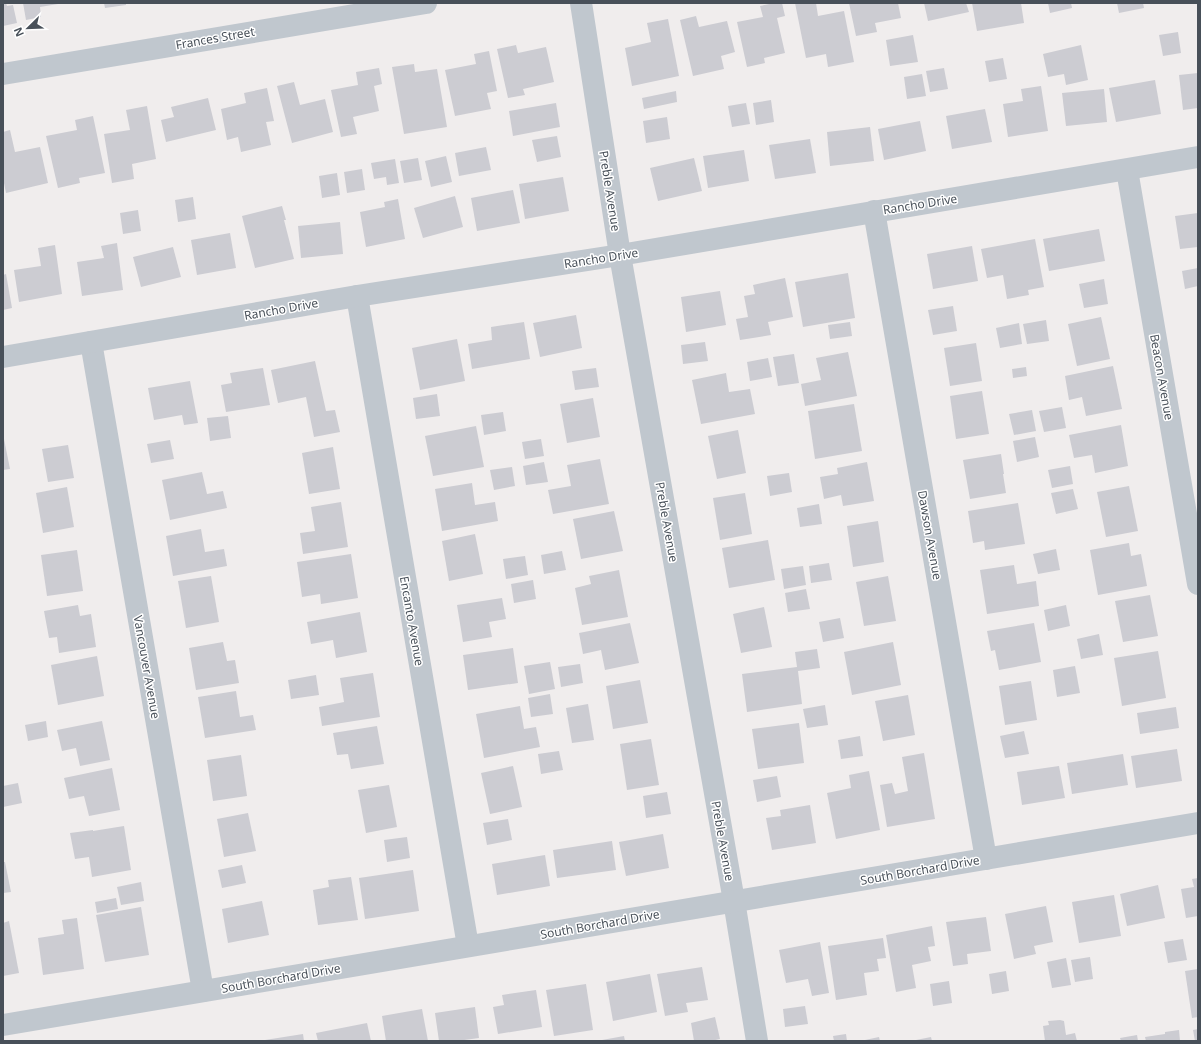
<svg xmlns="http://www.w3.org/2000/svg" width="1201" height="1044" font-family="'Noto Sans',sans-serif">
	<style>
		.building { fill: #ccccd2 }
		.lines { fill: none; stroke-linecap: round; stroke-linejoin: round }
		.street { stroke: #c0c7ce; stroke-width: 22 }
		.labels { text-anchor: middle; dominant-baseline: central; stroke-width: 3; stroke-linejoin: round; paint-order: stroke }
		.street-label { font-size: 12px; fill: #485059; stroke: #fff }
	</style>
	<rect width="100%" height="100%" fill="#f0eded"/>
	<g class="building">
		<path d="M3,3H6L7,6L13,5L17,23L3,26Z"/>
		<path d="M23,3H58V4L40,7L41,17L26,20Z"/>
		<path d="M104,3H126V5L105,8Z"/>
		<path d="M774,3H782L785,16L777,18L785,53L764,58L765,63L747,67L737,22L763,17L760,6Z"/>
		<path d="M795,3H816L818,16L844,11L854,62L828,67L826,54L806,58Z"/>
		<path d="M849,3H898L901,18L875,23L877,32L856,36Z"/>
		<path d="M924,3H966L969,12L928,21Z"/>
		<path d="M972,3H1021L1024,23L977,31Z"/>
		<path d="M1048,3H1071L1072,8L1050,13Z"/>
		<path d="M1117,3H1143L1144,8L1119,13Z"/>
		<path d="M696,16L699,27L727,21L735,52L721,56L724,69L693,76L680,20Z"/>
		<path d="M668,19L679,76L632,86L625,48L651,42L647,23Z"/>
		<path d="M1178,32L1181,53L1163,56L1159,35Z"/>
		<path d="M913,35L918,62L890,66L886,40Z"/>
		<path d="M516,45L518,53L546,47L554,82L523,89L525,95L508,98L497,49Z"/>
		<path d="M1081,45L1088,80L1066,85L1064,74L1048,77L1043,54Z"/>
		<path d="M489,51L497,91L487,93L491,109L455,116L445,70L476,64L474,54Z"/>
		<path d="M1003,58L1007,79L989,82L985,61Z"/>
		<path d="M414,64L415,72L437,69L447,127L404,134L392,67Z"/>
		<path d="M379,68L382,84L374,86L379,111L353,117L357,134L341,137L331,90L358,85L356,72Z"/>
		<path d="M944,68L948,89L930,92L926,71Z"/>
		<path d="M1198,73V108L1183,110L1179,75Z"/>
		<path d="M922,74L926,96L907,99L904,77Z"/>
		<path d="M1155,80L1161,114L1116,122L1109,88Z"/>
		<path d="M294,82L300,105L325,99L333,132L292,143L277,86Z"/>
		<path d="M1041,86L1048,131L1008,137L1003,104L1023,101L1021,89Z"/>
		<path d="M267,88L274,121L266,122L271,145L241,152L238,137L227,140L221,109L246,103L244,93Z"/>
		<path d="M1104,89L1107,122L1066,126L1062,93Z"/>
		<path d="M676,91L677,102L644,109L642,98Z"/>
		<path d="M208,98L216,130L166,142L161,120L174,117L171,107Z"/>
		<path d="M771,100L774,122L756,125L753,103Z"/>
		<path d="M556,103L560,127L513,136L509,111Z"/>
		<path d="M746,103L750,124L732,127L728,106Z"/>
		<path d="M147,106L156,159L132,164L134,179L112,183L104,134L130,130L126,110Z"/>
		<path d="M985,109L992,142L952,149L946,116Z"/>
		<path d="M93,116L105,173L79,178L80,183L58,188L46,136L77,130L75,120Z"/>
		<path d="M667,117L670,139L646,143L643,121Z"/>
		<path d="M920,121L926,151L884,160L878,129Z"/>
		<path d="M870,127L874,161L830,166L827,132Z"/>
		<path d="M10,130L15,152L40,147L48,183L6,193L3,178V132Z"/>
		<path d="M557,136L561,157L537,162L532,140Z"/>
		<path d="M810,139L816,173L775,179L769,145Z"/>
		<path d="M486,147L491,170L459,176L455,153Z"/>
		<path d="M744,150L749,181L708,188L703,156Z"/>
		<path d="M446,156L452,182L431,187L425,161Z"/>
		<path d="M418,158L422,180L404,183L400,161Z"/>
		<path d="M694,158L702,191L658,201L650,168Z"/>
		<path d="M395,159L399,183L387,185L386,177L374,179L371,163Z"/>
		<path d="M362,169L365,190L347,193L344,172Z"/>
		<path d="M337,173L340,195L322,198L319,176Z"/>
		<path d="M563,177L569,211L525,219L519,184Z"/>
		<path d="M513,190L520,223L477,231L471,198Z"/>
		<path d="M455,196L463,227L423,238L414,208Z"/>
		<path d="M193,197L196,219L178,222L175,200Z"/>
		<path d="M398,199L405,239L366,247L360,212L385,207L384,202Z"/>
		<path d="M282,206L286,220H284L294,259L255,268L242,216Z"/>
		<path d="M138,210L141,231L123,234L120,213Z"/>
		<path d="M1198,213V247L1180,249L1175,216Z"/>
		<path d="M340,222L343,254L301,258L298,226Z"/>
		<path d="M1099,229L1105,261L1049,271L1043,239Z"/>
		<path d="M230,233L236,268L197,275L191,240Z"/>
		<path d="M1035,239L1044,287L1028,290L1029,295L1007,299L1003,275L987,278L981,249Z"/>
		<path d="M117,243L123,290L82,296L77,262L104,258L101,246Z"/>
		<path d="M55,245L62,294L19,302L14,270L41,266L38,248Z"/>
		<path d="M972,246L978,281L933,289L927,254Z"/>
		<path d="M173,247L181,277L141,287L133,257Z"/>
		<path d="M1198,268V286L1185,289L1182,271Z"/>
		<path d="M848,273L855,318L803,327L795,282Z"/>
		<path d="M6,274L12,308L3,310V275Z"/>
		<path d="M785,278L793,317L768,322L771,335L740,340L736,319L748,317L744,296L755,294L753,285Z"/>
		<path d="M1104,279L1108,304L1084,308L1079,284Z"/>
		<path d="M720,291L726,325L686,332L681,297Z"/>
		<path d="M953,306L957,331L933,335L928,310Z"/>
		<path d="M576,315L582,348L540,357L533,323Z"/>
		<path d="M1101,317L1110,359L1077,366L1068,324Z"/>
		<path d="M1046,320L1049,341L1027,344L1023,324Z"/>
		<path d="M524,322L530,359L472,369L468,344L492,340L491,327Z"/>
		<path d="M850,322L852,336L830,339L828,325Z"/>
		<path d="M1019,323L1022,344L1000,348L996,328Z"/>
		<path d="M457,339L465,381L420,390L412,348Z"/>
		<path d="M705,342L708,361L683,364L681,345Z"/>
		<path d="M976,343L982,381L950,386L944,348Z"/>
		<path d="M848,352L857,396L805,406L801,384L821,380L816,358Z"/>
		<path d="M794,354L799,383L778,386L773,357Z"/>
		<path d="M768,358L772,377L750,381L747,362Z"/>
		<path d="M315,361L326,411L335,410L340,432L314,437L306,397L278,403L271,370Z"/>
		<path d="M1113,366L1122,409L1086,416L1082,397L1069,400L1065,376Z"/>
		<path d="M1026,367L1027,376L1013,378L1012,369Z"/>
		<path d="M263,368L270,405L226,412L221,385L232,383L230,373Z"/>
		<path d="M596,368L599,387L575,390L572,371Z"/>
		<path d="M726,373L729,392L750,389L755,414L701,424L692,380Z"/>
		<path d="M190,381L198,423L184,425L182,415L154,420L148,388Z"/>
		<path d="M982,391L989,434L956,439L950,396Z"/>
		<path d="M437,394L440,416L416,419L413,398Z"/>
		<path d="M593,398L600,437L567,443L560,404Z"/>
		<path d="M854,404L862,451L815,459L808,411Z"/>
		<path d="M1062,407L1066,428L1044,432L1039,411Z"/>
		<path d="M1032,410L1036,431L1014,435L1009,414Z"/>
		<path d="M503,412L506,431L484,435L481,415Z"/>
		<path d="M228,416L231,438L210,441L207,418Z"/>
		<path d="M1121,425L1128,466L1095,473L1092,455L1074,458L1069,435Z"/>
		<path d="M476,426L484,467L433,476L425,436Z"/>
		<path d="M738,430L746,473L717,479L708,436Z"/>
		<path d="M3,434L10,469L3,470Z"/>
		<path d="M1035,437L1039,457L1017,462L1013,441Z"/>
		<path d="M541,439L544,456L525,459L522,442Z"/>
		<path d="M170,440L174,459L151,463L147,444Z"/>
		<path d="M68,445L74,478L48,482L42,449Z"/>
		<path d="M333,447L340,489L309,494L302,453Z"/>
		<path d="M1001,454L1004,474H1003L1006,493L970,499L963,460Z"/>
		<path d="M600,459L609,504L553,514L548,490L571,486L567,465Z"/>
		<path d="M544,462L548,482L526,485L523,466Z"/>
		<path d="M867,462L874,501L843,506L841,495L824,499L820,477L838,474L837,468Z"/>
		<path d="M1070,466L1073,484L1052,488L1048,470Z"/>
		<path d="M512,467L515,486L494,490L490,470Z"/>
		<path d="M202,472L207,494L223,491L227,508L170,520L162,480Z"/>
		<path d="M789,473L792,492L770,496L767,476Z"/>
		<path d="M472,483L475,505L495,502L498,521L442,531L435,489Z"/>
		<path d="M1129,486L1138,531L1106,537L1097,492Z"/>
		<path d="M67,487L74,527L43,533L36,493Z"/>
		<path d="M1073,489L1078,509L1056,514L1051,493Z"/>
		<path d="M745,493L752,534L720,540L713,498Z"/>
		<path d="M341,502L348,547L303,554L300,533L315,531L311,507Z"/>
		<path d="M1018,503L1025,544L985,550L984,541L973,543L968,511Z"/>
		<path d="M819,504L822,524L800,527L797,508Z"/>
		<path d="M614,511L623,551L581,559L573,519Z"/>
		<path d="M878,521L884,562L853,567L847,526Z"/>
		<path d="M201,529L205,552L224,549L227,566L173,576L166,536Z"/>
		<path d="M475,534L483,574L449,581L442,541Z"/>
		<path d="M768,540L775,580L729,588L722,548Z"/>
		<path d="M1129,543L1131,556L1141,554L1147,586L1098,595L1090,550Z"/>
		<path d="M1056,549L1060,570L1038,574L1033,554Z"/>
		<path d="M77,550L83,591L47,596L41,555Z"/>
		<path d="M562,551L566,570L544,574L541,555Z"/>
		<path d="M351,554L358,598L321,604L320,594L302,597L297,562Z"/>
		<path d="M525,556L528,575L506,579L503,559Z"/>
		<path d="M829,563L832,580L811,583L809,566Z"/>
		<path d="M1014,565L1017,584L1036,581L1039,606L987,614L980,570Z"/>
		<path d="M803,566L806,585L784,589L781,569Z"/>
		<path d="M619,570L628,617L582,625L575,588L591,584L589,576Z"/>
		<path d="M211,576L219,622L186,628L178,581Z"/>
		<path d="M888,576L896,621L864,626L856,582Z"/>
		<path d="M533,580L536,599L514,603L511,584Z"/>
		<path d="M806,589L810,609L788,612L785,593Z"/>
		<path d="M1150,595L1158,636L1123,642L1115,601Z"/>
		<path d="M502,598L506,619L489,622L492,637L463,642L457,605Z"/>
		<path d="M78,605L80,616L91,614L96,647L59,653L57,637L49,638L44,611Z"/>
		<path d="M1066,605L1070,626L1048,631L1044,610Z"/>
		<path d="M764,607L772,647L741,653L733,614Z"/>
		<path d="M360,612L367,652L336,658L333,640L311,644L307,622Z"/>
		<path d="M840,618L844,638L823,642L819,622Z"/>
		<path d="M630,623L639,663L605,670L601,650L583,654L579,633Z"/>
		<path d="M1034,623L1041,662L999,670L995,650L991,651L987,631Z"/>
		<path d="M1099,634L1103,655L1081,659L1077,639Z"/>
		<path d="M223,642L227,661L235,660L239,683L196,690L189,648Z"/>
		<path d="M893,642L901,685L852,695L844,652Z"/>
		<path d="M513,648L518,683L468,690L463,655Z"/>
		<path d="M817,649L820,668L798,671L802,704L747,712L742,674L797,667L795,652Z"/>
		<path d="M1158,651L1166,698L1122,706L1114,658Z"/>
		<path d="M97,656L104,696L58,705L51,665Z"/>
		<path d="M550,662L555,689L529,694L524,666Z"/>
		<path d="M580,664L583,683L561,687L558,667Z"/>
		<path d="M1075,666L1080,693L1057,697L1053,670Z"/>
		<path d="M373,673L380,717L322,726L319,707L344,702L340,678Z"/>
		<path d="M316,675L319,695L291,699L288,680Z"/>
		<path d="M640,680L648,723L613,729L606,686Z"/>
		<path d="M1031,681L1037,720L1005,725L999,686Z"/>
		<path d="M236,691L240,717L253,715L256,730L205,738L198,697Z"/>
		<path d="M550,694L553,714L531,717L528,698Z"/>
		<path d="M908,695L915,735L883,741L875,701Z"/>
		<path d="M588,704L594,740L572,743L566,708Z"/>
		<path d="M825,705L828,725L807,728L803,709Z"/>
		<path d="M520,706L524,729L536,727L540,747L484,758L476,714Z"/>
		<path d="M1176,707L1179,728L1140,734L1137,713Z"/>
		<path d="M46,721L48,737L28,741L25,725Z"/>
		<path d="M102,721L110,760L80,766L76,748L62,751L57,730Z"/>
		<path d="M799,723L804,763L758,769L752,729Z"/>
		<path d="M377,726L384,764L351,769L348,754L337,755L333,733Z"/>
		<path d="M1024,731L1029,754L1005,758L1000,736Z"/>
		<path d="M860,736L863,756L841,759L838,740Z"/>
		<path d="M651,739L659,785L627,790L620,744Z"/>
		<path d="M1177,749L1182,781L1136,788L1131,756Z"/>
		<path d="M559,751L563,770L541,774L538,754Z"/>
		<path d="M924,753L935,819L887,827L880,785L892,783L895,794L908,791L902,757Z"/>
		<path d="M1123,754L1128,785L1072,794L1067,763Z"/>
		<path d="M241,755L247,796L213,801L207,760Z"/>
		<path d="M513,766L522,807L490,814L481,773Z"/>
		<path d="M1059,766L1065,798L1022,805L1017,772Z"/>
		<path d="M112,768L120,810L89,816L84,796L69,799L64,778Z"/>
		<path d="M869,771L880,830L836,839L827,793L851,788L849,775Z"/>
		<path d="M777,776L781,797L757,802L753,780Z"/>
		<path d="M18,783L22,803L3,807V786Z"/>
		<path d="M389,785L397,827L366,833L358,790Z"/>
		<path d="M667,792L671,814L646,818L643,796Z"/>
		<path d="M810,805L816,843L772,850L766,818L781,816L780,810Z"/>
		<path d="M248,813L256,851L224,857L217,819Z"/>
		<path d="M508,819L512,840L487,845L483,823Z"/>
		<path d="M124,826L131,870L92,877L89,857L75,859L70,833L93,830V831Z"/>
		<path d="M663,834L669,868L626,876L619,842Z"/>
		<path d="M407,837L410,858L387,862L384,840Z"/>
		<path d="M612,841L616,870L557,878L553,850Z"/>
		<path d="M545,855L550,886L497,895L492,864Z"/>
		<path d="M3,862H5L11,892L3,893Z"/>
		<path d="M242,865L246,883L222,888L218,870Z"/>
		<path d="M413,870L419,911L365,919L359,878Z"/>
		<path d="M351,877L358,920L318,925L313,890L329,887L328,880Z"/>
		<path d="M1198,878V916L1186,918L1181,889L1194,887L1192,879Z"/>
		<path d="M141,882L144,901L121,905L117,887Z"/>
		<path d="M1158,885L1165,918L1127,926L1120,894Z"/>
		<path d="M1114,895L1121,936L1079,943L1072,902Z"/>
		<path d="M116,898L118,909L97,913L95,902Z"/>
		<path d="M262,901L269,935L228,943L222,909Z"/>
		<path d="M1046,906L1053,942L1034,946L1036,954L1014,959L1005,914Z"/>
		<path d="M141,907L149,955L105,962L96,915Z"/>
		<path d="M986,917L991,951L967,954L968,964L953,966L946,922Z"/>
		<path d="M77,918L84,969L43,975L38,938L64,934L62,920Z"/>
		<path d="M9,921L19,973L3,976V923Z"/>
		<path d="M932,926L935,946L928,947L931,961L912,965L916,988L896,992L886,935Z"/>
		<path d="M883,938L886,958L877,959L879,971L864,973L867,995L836,1000L828,946Z"/>
		<path d="M1183,939L1187,960L1168,963L1164,942Z"/>
		<path d="M820,942L829,993L812,996L808,979L786,983L779,950Z"/>
		<path d="M1090,957L1093,979L1075,982L1071,960Z"/>
		<path d="M1066,958L1071,985L1052,988L1047,962Z"/>
		<path d="M702,967L708,1000L686,1003L688,1012L665,1016L657,974Z"/>
		<path d="M1198,969V1017L1192,1018L1185,971Z"/>
		<path d="M1006,971L1009,991L992,994L989,974Z"/>
		<path d="M650,974L657,1012L613,1021L606,982Z"/>
		<path d="M949,981L952,1003L933,1006L930,984Z"/>
		<path d="M586,984L593,1030L554,1036L546,990Z"/>
		<path d="M536,990L542,1027L498,1034L493,1007L504,1005L502,995Z"/>
		<path d="M805,1006L808,1024L785,1027L783,1009Z"/>
		<path d="M475,1007L479,1038L457,1041H439L435,1013Z"/>
		<path d="M422,1009L428,1041H386L382,1016Z"/>
		<path d="M715,1017L720,1039L711,1041H694L691,1023Z"/>
		<path d="M1060,1020L1064,1021L1066,1035L1075,1033L1077,1041H1045L1043,1026L1049,1025L1048,1021Z"/>
		<path d="M367,1023L371,1041H318L316,1033Z"/>
		<path d="M1198,1029V1041H1195L1193,1030Z"/>
		<path d="M1179,1030L1180,1041H1146L1145,1037L1165,1034V1032Z"/>
		<path d="M303,1034L304,1041H266L265,1040Z"/>
		<path d="M846,1034L847,1041H834L833,1036Z"/>
		<path d="M1137,1035L1138,1041H1121L1120,1038Z"/>
		<path d="M624,1036L625,1041H602V1040Z"/>
		<path d="M879,1037L880,1041H865V1040Z"/>
		<path d="M931,1037L932,1041H916V1040Z"/>
	</g>
	<g class="lines">
		<g class="street">
			<path d="M581,3L620,255L734,901L757,1041"/>
			<path d="M3,74L426,3"/>
			<path d="M1127,170L1198,584"/>
			<path d="M874,211L986,859"/>
			<path d="M357,296L468,946"/>
			<path d="M91,342L203,991"/>
			<path d="M3,357L357,296L620,255L1198,157"/>
			<path d="M3,1025L1198,823"/>
		</g>
	</g>
	<g class="labels">
		<g class="street-label">
			<text transform="translate(215 38) rotate(-10)">Frances Street</text>
			<text transform="translate(610 191) rotate(81)">Preble Avenue</text>
			<text transform="translate(920 204) rotate(-9)">Rancho Drive</text>
			<text transform="translate(601 258) rotate(-9)">Rancho Drive</text>
			<text transform="translate(281 309) rotate(-10)">Rancho Drive</text>
			<text transform="translate(1162 377) rotate(80)">Beacon Avenue</text>
			<text transform="translate(667 522) rotate(80)">Preble Avenue</text>
			<text transform="translate(930 535) rotate(80)">Dawson Avenue</text>
			<text transform="translate(412 621) rotate(80)">Encanto Avenue</text>
			<text transform="translate(147 667) rotate(80)">Vancouver Avenue</text>
			<text transform="translate(723 841) rotate(80)">Preble Avenue</text>
			<text transform="translate(920 870) rotate(-10)">South Borchard Drive</text>
			<text transform="translate(600 924) rotate(-10)">South Borchard Drive</text>
			<text transform="translate(281 978) rotate(-10)">South Borchard Drive</text>
		</g>
	</g>
	<rect width="1201" height="1044" fill="none" stroke="#485059" stroke-width="8"/>
	<g transform="translate(28 28) rotate(247)" stroke="#ffffff" stroke-width="3" paint-order="stroke">
	<path d="M0-3L7 15L0 10L-7 15Z" fill="#485059"/>
	<text y="-6" font-size="11" font-weight="bold" text-anchor="middle" fill="#485059">N</text>
	</g>
</svg>
